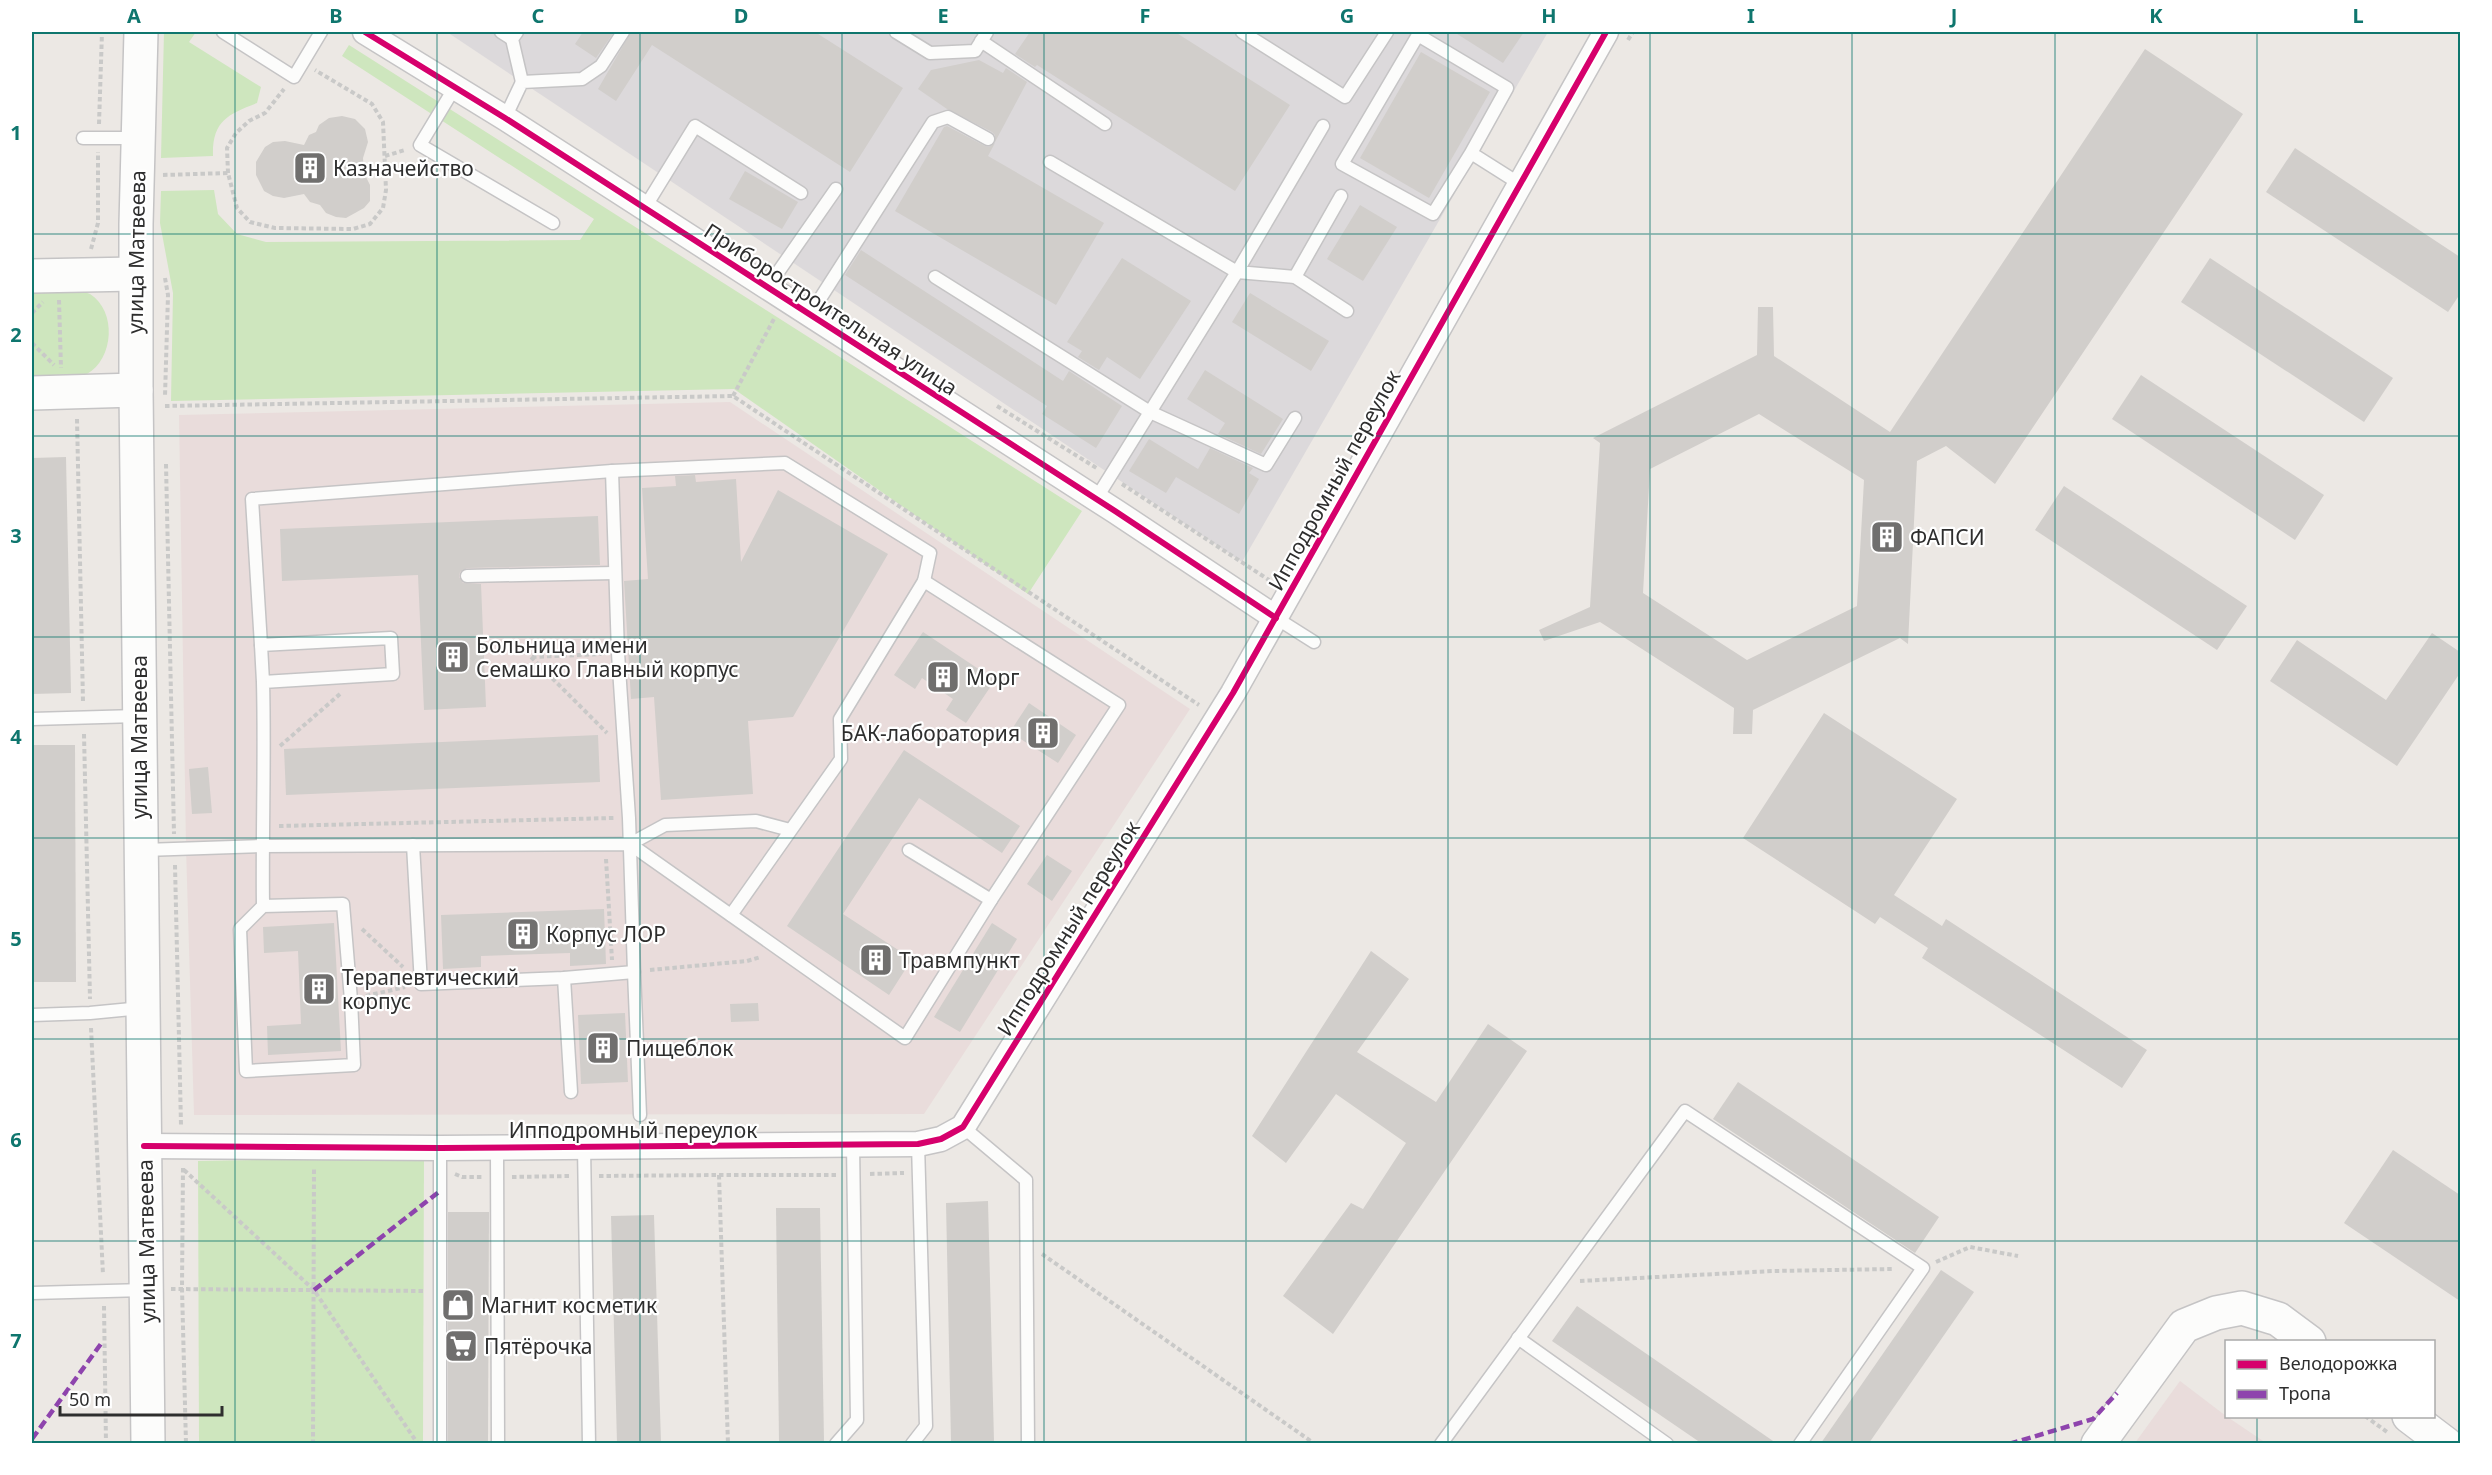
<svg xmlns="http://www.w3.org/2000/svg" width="2492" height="1475" font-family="'Noto Sans',sans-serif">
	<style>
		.industrial { fill: #dcd9db }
		.medical { fill: #e9dcdb }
		.green { fill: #cee6be }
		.building { fill: #d1cecb; fill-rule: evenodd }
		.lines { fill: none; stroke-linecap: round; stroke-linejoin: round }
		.service-casing { stroke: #c5c4c5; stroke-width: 15 }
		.minor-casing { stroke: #c5c4c5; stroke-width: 27 }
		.secondary-casing { stroke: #c5c4c5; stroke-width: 36 }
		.path { stroke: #c9c9c8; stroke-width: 4; stroke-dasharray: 4.5 3; stroke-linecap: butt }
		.service { stroke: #fcfcfb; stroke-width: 12 }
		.minor { stroke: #fcfcfb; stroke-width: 24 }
		.secondary { stroke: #fcfcfb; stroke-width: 33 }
		.quiet { stroke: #8e44ad; stroke-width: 4.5; stroke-dasharray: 9 4.5; stroke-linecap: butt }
		.cycleway-casing { stroke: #fff; stroke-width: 10 }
		.cycleway { stroke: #d6006c; stroke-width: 6 }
		.grid { fill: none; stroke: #0f766e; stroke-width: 1.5; stroke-opacity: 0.55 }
		.labels { text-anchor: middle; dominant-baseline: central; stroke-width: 4.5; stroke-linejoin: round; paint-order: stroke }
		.poi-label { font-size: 21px; fill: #2e2e2e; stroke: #fff; text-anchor: start }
		.street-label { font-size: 21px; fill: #2e2e2e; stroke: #fff }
		.neatline { fill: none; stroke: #0f766e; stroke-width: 2 }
		.grid-label { font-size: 20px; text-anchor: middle; font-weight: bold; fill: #0f766e }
	</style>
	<rect width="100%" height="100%" fill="#ece8e4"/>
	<path class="industrial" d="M447,32H1548L1242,562Z"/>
	<g class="medical">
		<path d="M730,402L1190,709L924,1114L194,1115L186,848L179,415Z"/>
		<path d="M2180,1381L2226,1416L2266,1443H2135Z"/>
	</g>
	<g class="green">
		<path d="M164,32H196L189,42L261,87L257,103C228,114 212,121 213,156L161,158Z"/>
		<path d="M349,45L1082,511L1028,594L734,389L171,401L173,293L160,223L161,191L214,190L218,214L237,234L266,242L580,240L594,219L342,56Z"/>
		<path d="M76,290C80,291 86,292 90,294C117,311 114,359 87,374C72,382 48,379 32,379V291Z"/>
		<path d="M424,1157L423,1443H199L198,1161Z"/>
	</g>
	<g class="building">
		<path d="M583,32H614L596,58L575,44Z"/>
		<path d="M631,32H815L903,88L850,172L652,45L616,101L598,89Z"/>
		<path d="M1030,32H1175L1290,105L1235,191L1037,65L1035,67L1015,54Z"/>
		<path d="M1454,32H1524L1503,63Z"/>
		<path d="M2145,49L2243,114L1995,484L1946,446L1917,461L1908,644L1900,638L1753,710L1752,734H1733L1734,708L1600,622L1544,641L1539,630L1590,607L1600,443L1593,438L1757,355L1758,307H1773L1774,356L1890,432ZM1759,414L1864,480L1857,606L1747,660L1643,593L1650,469Z"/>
		<path d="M1421,52L1490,92L1429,198L1360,158Z"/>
		<path d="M979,60L1003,73L1006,68L1027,82L995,142V135L992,132L947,109L918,89L931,70Z"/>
		<path d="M342,116L355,119L365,129L368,142L363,158L364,173L370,185V201L364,208L346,218L336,217L326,213L320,205L310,202L304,194L284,198L273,196L264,191L256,175V162L265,147L273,142L285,141L304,145L309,135L316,132L319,125L329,118Z"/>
		<path d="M947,126L985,146L989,147L995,143L988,156L1104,223L1056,305L895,211L944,127Z"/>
		<path d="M2295,148L2460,257V294L2448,312L2266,192Z"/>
		<path d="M745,171L798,202L782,229L729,199Z"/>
		<path d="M1360,205L1397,227L1363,281L1327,259Z"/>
		<path d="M861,250L1063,381L1069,371L1122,406L1096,448L1042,414L1047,406L845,275Z"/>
		<path d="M1122,258L1191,301L1140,379L1107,357L1099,370L1078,357L1082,351L1067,342Z"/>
		<path d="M2210,258L2393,378L2364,422L2181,302Z"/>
		<path d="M1250,293L1329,341L1311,371L1232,322Z"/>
		<path d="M1205,370L1283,419L1261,454L1218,434L1225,423L1187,399Z"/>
		<path d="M2141,375L2324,495L2295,540L2112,419Z"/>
		<path d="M1149,439L1198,469L1210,448L1253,468L1249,473L1259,479L1239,514L1176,477L1166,493L1129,471Z"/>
		<path d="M66,457L71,693L32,694V458Z"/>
		<path d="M695,475L696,482L736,479L741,562L778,490L888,554L793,717L748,721L753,794L661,800L654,697L631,699L624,581L648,579L642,488L676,486L675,476Z"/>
		<path d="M2064,486L2247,606L2217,650L2035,530Z"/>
		<path d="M598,516L600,565L467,568L460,572L459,577L463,583L481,584L486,707L424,710L418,575L282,581L280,529Z"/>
		<path d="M923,632L995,680L966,723L946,710L953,699L922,678L915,689L894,675Z"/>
		<path d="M2432,633L2460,652V673L2397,766L2270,681L2297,640L2386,700Z"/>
		<path d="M1029,703L1076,735L1058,763L1010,732Z"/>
		<path d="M1824,713L1957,799L1894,895L1942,926L1946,919L2147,1050L2122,1088L1922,958L1928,948L1880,917L1875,924L1743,838Z"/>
		<path d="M598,735L600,782L286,795L284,749Z"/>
		<path d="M32,745H75L76,982H33Z"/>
		<path d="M904,750L1020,826L1002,853L919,798L843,914L912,959L889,995L787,926Z"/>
		<path d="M208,767L212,813L192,814L189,769Z"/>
		<path d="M1047,855L1072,871L1052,901L1027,884Z"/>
		<path d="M604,909L606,964L570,966V953L481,956V967L443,969L441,915Z"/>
		<path d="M334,923L341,1051L268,1055L267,1026L301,1024L298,951L264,953L263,927Z"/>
		<path d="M992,923L1017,939L960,1032L934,1017Z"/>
		<path d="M1371,951L1409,979L1357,1052L1436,1102L1488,1024L1527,1051L1333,1334L1283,1296L1351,1203L1363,1209L1406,1143L1336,1094L1286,1163L1252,1136Z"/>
		<path d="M758,1003L759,1021L731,1022L730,1004Z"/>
		<path d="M625,1013L628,1082L581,1084L578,1015Z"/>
		<path d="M1738,1082L1939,1217L1915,1253L1713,1119Z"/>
		<path d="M2393,1150L2460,1195V1301L2344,1223Z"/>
		<path d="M988,1201L994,1441L951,1442L946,1203Z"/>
		<path d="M776,1208H820L824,1441L779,1442Z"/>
		<path d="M448,1212H489L488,1443H448Z"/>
		<path d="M654,1215L661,1443H617L611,1216Z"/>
		<path d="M1941,1270L1974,1292L1869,1443H1821Z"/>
		<path d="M1577,1306L1776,1443H1701L1552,1341Z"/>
	</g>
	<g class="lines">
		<defs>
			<g id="service">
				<path d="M223,32L294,77L321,32"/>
				<path d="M501,32L512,39"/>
				<path d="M517,32L512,39L522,82"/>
				<path d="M896,32L930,53L975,51L987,32"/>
				<path d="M1242,32L1345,97L1387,32"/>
				<path d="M981,41L1105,124"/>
				<path d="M455,87L420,145L553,223"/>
				<path d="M505,118L522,82L582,79L601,66L623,32"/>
				<path d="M1323,126L1237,272L1295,277L1347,311"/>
				<path d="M83,138H137"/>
				<path d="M1471,153L1433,214L1342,164L1418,35L1507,88L1471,153L1520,184"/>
				<path d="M1050,162L1237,272L1096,499"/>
				<path d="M644,209L695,126L801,193"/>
				<path d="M935,277L1150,412L1266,465L1295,418"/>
				<path d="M1295,277L1341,196"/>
				<path d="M767,288L836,189"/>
				<path d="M809,316L933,122L948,117L988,139"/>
				<path d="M467,576L614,573"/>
				<path d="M924,581L1119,705L991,900"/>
				<path d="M1276,618L1314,642"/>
				<path d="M261,645L252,499L612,471L785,463L930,553L924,581L840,719L841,759L731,915"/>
				<path d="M263,682L261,645L391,638L393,674L263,682C265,757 262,831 263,906L240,929L246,1071L354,1065L351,1000L343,904L263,906"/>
				<path d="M32,719L137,716"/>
				<path d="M630,844L665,825L756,821L790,830"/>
				<path d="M413,845L421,984L564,978L634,972L629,818L618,653L612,471"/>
				<path d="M144,850L262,846L630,844L905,1038L991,900L909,850"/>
				<path d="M634,972L640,1115"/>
				<path d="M564,978L571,1092"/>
				<path d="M32,1015L90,1013L142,1008"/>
				<path d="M963,1127L1026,1180L1028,1444"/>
				<path d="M584,1147L589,1444"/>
				<path d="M440,1148V1444"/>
				<path d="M497,1148L498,1444"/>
				<path d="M32,1293L145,1290"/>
				<path d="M1518,1338L1667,1444"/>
				<path d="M836,1444L857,1420L853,1145"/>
				<path d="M912,1444L926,1426L918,1144"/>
				<path d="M1441,1444L1685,1111L1923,1268L1800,1444"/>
			</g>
			<g id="minor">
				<path d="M365,32L505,118L1115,511L1276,618"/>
				<path d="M144,1146L440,1148L918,1144L941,1139L963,1127L1233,693L1606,32"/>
			</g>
			<g id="secondary">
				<path d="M141,32L136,224V390L148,1444"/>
				<path d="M32,276L135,274"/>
				<path d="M32,393L136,390"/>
				<path d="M2409,1416L2446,1444"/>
				<path d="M2098,1444L2184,1326L2216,1313L2242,1308L2278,1319L2309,1342"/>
			</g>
		</defs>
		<use href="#service" class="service-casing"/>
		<use href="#minor" class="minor-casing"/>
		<use href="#secondary" class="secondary-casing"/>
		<g class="path">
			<path d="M1628,40L1633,32"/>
			<path d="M99,124L102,32"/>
			<path d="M385,156L405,150"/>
			<path d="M228,173L227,148L236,133L249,121L265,113L284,89"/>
			<path d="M163,175L228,173L237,208L250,222L275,228L353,229L370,224L383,208L386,190L383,122L372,104L315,70"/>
			<path d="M91,249L98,223V152"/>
			<path d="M165,278L168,295L165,396"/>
			<path d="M59,300L61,368"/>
			<path d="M32,313L43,302"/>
			<path d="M32,343L54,365"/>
			<path d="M733,396L775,317"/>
			<path d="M165,406L733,396L1199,705"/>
			<path d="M997,406L1098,469"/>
			<path d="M77,419L83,702"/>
			<path d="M166,464L174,834"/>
			<path d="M1122,484L1269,580"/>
			<path d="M531,657L607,733"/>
			<path d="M532,657L602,654"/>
			<path d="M84,734L90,999"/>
			<path d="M280,746L340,694"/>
			<path d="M279,826L614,818"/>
			<path d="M606,859L612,960"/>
			<path d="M175,865L181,1125"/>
			<path d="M362,929L403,967"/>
			<path d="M650,970L747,961L761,957"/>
			<path d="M366,996L405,987"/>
			<path d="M91,1028L103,1275"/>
			<path d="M183,1168L182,1288L186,1444"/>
			<path d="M184,1170L314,1290L418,1444"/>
			<path d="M455,1174L462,1177H483"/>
			<path d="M870,1174L904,1173"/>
			<path d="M719,1175H838"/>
			<path d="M599,1176L719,1175L728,1444"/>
			<path d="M512,1177L570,1176"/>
			<path d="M1042,1254L1315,1444"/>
			<path d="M1936,1262L1970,1247L2018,1256"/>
			<path d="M1580,1281L1773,1271L1894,1269"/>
			<path d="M171,1289L424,1291"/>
			<path d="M104,1306L106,1444"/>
			<path d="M2365,1416L2387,1432"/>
			<path d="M313,1444L314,1168"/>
		</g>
		<use href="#service" class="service"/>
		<use href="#minor" class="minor"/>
		<use href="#secondary" class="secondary"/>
		<g class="quiet">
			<path d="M314,1290L440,1191"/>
			<path d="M32,1439L103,1341"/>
			<path d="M2009,1444L2093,1419L2117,1393"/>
		</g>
		<defs>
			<g id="cycleway">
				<path d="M365,32L505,118L1115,511L1276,618"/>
				<path d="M144,1146L440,1148L918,1144L941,1139L963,1127L1233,693L1606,32"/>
			</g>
		</defs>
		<use href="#cycleway" class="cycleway-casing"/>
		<use href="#cycleway" class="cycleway"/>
	</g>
	<path class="grid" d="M235,32V1444M437,32V1444M640,32V1444M842,32V1444M1044,32V1444M1246,32V1444M1448,32V1444M1650,32V1444M1852,32V1444M2055,32V1444M2257,32V1342M32,234H2460M32,436H2460M32,637H2460M32,838H2460M32,1039H2460M32,1241H2460M2257,1416V1444"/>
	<defs>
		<symbol id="building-square" viewBox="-11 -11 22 22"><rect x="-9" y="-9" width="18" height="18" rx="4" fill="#706f6e" stroke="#fff"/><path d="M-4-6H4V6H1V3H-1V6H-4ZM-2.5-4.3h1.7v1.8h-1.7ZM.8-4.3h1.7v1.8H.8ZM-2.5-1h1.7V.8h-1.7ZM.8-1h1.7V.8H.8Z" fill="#fff"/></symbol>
		<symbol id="shop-square" viewBox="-11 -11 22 22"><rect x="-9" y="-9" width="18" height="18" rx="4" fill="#706f6e" stroke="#fff"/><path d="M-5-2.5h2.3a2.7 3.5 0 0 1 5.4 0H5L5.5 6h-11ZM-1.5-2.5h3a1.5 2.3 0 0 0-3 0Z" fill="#fff"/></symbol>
		<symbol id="supermarket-square" viewBox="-11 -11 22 22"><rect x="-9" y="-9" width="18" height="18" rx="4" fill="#706f6e" stroke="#fff"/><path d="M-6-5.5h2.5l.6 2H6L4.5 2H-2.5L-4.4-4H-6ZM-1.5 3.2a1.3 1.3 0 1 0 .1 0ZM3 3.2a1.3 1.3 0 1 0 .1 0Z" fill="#fff"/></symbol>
	</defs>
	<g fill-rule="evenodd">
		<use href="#building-square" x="291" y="149" width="38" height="38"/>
		<use href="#building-square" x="1868" y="518" width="38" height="38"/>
		<use href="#building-square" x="434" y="638" width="38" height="38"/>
		<use href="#building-square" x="924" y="658" width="38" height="38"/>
		<use href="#building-square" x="1024" y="714" width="38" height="38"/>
		<use href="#building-square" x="504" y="915" width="38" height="38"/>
		<use href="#building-square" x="857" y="941" width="38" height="38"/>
		<use href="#building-square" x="300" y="970" width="38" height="38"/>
		<use href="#building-square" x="584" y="1029" width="38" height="38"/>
		<use href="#shop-square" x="439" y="1286" width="38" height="38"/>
		<use href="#supermarket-square" x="442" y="1327" width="38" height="38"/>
	</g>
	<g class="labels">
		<g class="poi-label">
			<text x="333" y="168">Казначейство</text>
			<text x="1910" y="537">ФАПСИ</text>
			<text x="476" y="645">Больница имени<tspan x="476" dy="24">Семашко Главный корпус</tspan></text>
			<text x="966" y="677">Морг</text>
			<text x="1020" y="733" text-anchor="end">БАК-лаборатория</text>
			<text x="546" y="934">Корпус ЛОР</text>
			<text x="899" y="960">Травмпункт</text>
			<text x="342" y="977">Терапевтический<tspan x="342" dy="24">корпус</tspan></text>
			<text x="626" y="1048">Пищеблок</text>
			<text x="481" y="1305">Магнит косметик</text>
			<text x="484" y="1346">Пятёрочка</text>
		</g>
		<g class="street-label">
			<text transform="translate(136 252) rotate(-89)">улица Матвеева</text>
			<text transform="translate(831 309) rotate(33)">Приборостроительная улица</text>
			<text transform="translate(1334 480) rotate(-61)">Ипподромный переулок</text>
			<text transform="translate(139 737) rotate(-90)">улица Матвеева</text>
			<text transform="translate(1068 928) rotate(-58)">Ипподромный переулок</text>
			<text x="633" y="1130">Ипподромный переулок</text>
			<text transform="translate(146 1241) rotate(-91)">улица Матвеева</text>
		</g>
	</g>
	<rect width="2492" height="1475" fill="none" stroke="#ffffff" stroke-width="66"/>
	<rect x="2225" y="1340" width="210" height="78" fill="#ffffff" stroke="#ababab" stroke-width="1.5"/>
	<rect x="2237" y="1360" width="30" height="9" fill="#d6006c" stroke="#ababab" stroke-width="1.5"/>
	<text x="2279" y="1370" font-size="18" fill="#2e2e2e">Велодорожка</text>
	<rect x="2237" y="1390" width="30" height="9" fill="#8e44ad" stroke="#ababab" stroke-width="1.5"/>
	<text x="2279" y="1400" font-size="18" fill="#2e2e2e">Тропа</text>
	<path d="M60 1406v9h162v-9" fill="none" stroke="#2e2e2e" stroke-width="3"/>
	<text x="69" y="1406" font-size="18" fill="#2e2e2e" stroke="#ffffff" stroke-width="4.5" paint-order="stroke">50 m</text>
	<rect x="33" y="33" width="2426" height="1409" class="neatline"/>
	<g class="grid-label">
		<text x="134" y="23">A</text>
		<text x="336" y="23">B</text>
		<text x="538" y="23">C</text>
		<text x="741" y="23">D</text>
		<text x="943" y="23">E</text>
		<text x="1145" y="23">F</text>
		<text x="1347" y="23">G</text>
		<text x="1549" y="23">H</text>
		<text x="1751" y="23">I</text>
		<text x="1954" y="23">J</text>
		<text x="2156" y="23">K</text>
		<text x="2358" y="23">L</text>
		<text x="16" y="140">1</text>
		<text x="16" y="342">2</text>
		<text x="16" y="543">3</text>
		<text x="16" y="744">4</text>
		<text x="16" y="946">5</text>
		<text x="16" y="1147">6</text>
		<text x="16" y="1348">7</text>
	</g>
</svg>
